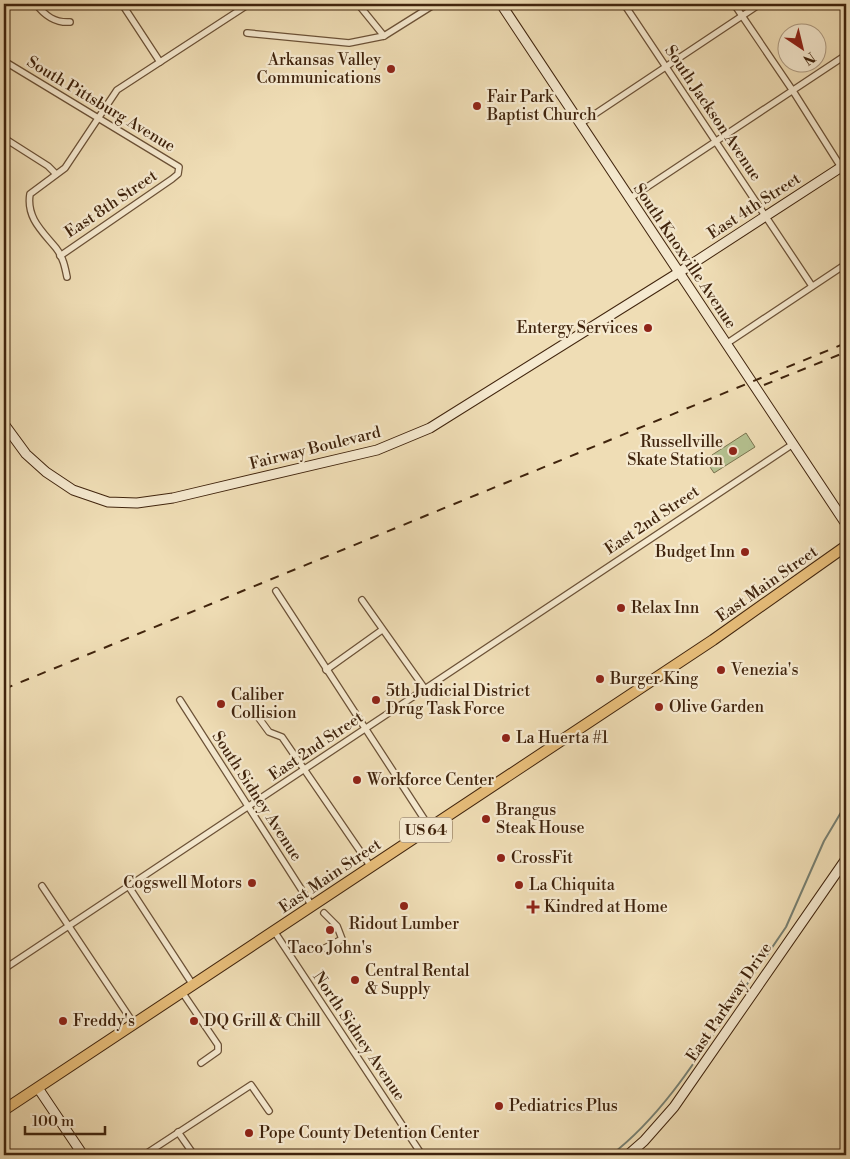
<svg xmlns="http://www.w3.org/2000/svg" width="850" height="1159" font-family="'Libre Bodoni',serif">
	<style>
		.green { fill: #b5c291; stroke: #7a734f }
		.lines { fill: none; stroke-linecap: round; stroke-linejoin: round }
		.stream { stroke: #777f71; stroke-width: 2 }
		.street-casing { stroke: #6c5237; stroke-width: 8 }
		.secondary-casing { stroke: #40240d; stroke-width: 11 }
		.primary-casing { stroke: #40240d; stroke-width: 12 }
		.street { stroke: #f5e9cf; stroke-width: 5.5 }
		.secondary { stroke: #f5e9cf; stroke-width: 9 }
		.primary { stroke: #e8be7a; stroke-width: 10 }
		.rail { stroke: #40240d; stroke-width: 2; stroke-dasharray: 9 9; stroke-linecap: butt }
		.poi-dot { fill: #8f2418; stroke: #f5e9cf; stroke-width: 2 }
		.labels { text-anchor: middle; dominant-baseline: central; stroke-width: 4.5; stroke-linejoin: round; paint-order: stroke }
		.shield { fill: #f5e9cf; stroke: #765f47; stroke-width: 1 }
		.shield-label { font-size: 15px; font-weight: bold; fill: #40240d }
		.poi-label { font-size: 16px; fill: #40240d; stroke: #f5e9cf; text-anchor: start }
		.street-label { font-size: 16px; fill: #40240d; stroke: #f5e9cf }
	</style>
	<rect width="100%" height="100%" fill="#efddb5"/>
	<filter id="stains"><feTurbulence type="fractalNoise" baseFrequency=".004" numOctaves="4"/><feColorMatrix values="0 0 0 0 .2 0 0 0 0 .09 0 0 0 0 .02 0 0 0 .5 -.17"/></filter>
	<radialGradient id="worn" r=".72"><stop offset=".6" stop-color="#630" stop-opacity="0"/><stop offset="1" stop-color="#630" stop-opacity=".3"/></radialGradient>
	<path class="green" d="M746,433L755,447L714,473L710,467L716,462L712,455Z"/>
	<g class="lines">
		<g class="stream">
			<path d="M741,993L786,927L824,841L846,804"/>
			<path d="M611,1155C662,1116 699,1056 734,1003"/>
		</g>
		<defs>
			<g id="street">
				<path d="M36,4C45,16 55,23 70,22"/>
				<path d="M122,4L160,62"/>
				<path d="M356,4H358L384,36"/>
				<path d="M624,4L812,286"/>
				<path d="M734,4L793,91L846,175"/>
				<path d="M846,4V5"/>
				<path d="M247,33L349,43L384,36L435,4"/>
				<path d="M4,61L179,167L178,174L172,179L60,256"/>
				<path d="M580,124L760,4"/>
				<path d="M4,138L48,166L56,174"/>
				<path d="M629,199L846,55"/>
				<path d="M67,277C65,267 63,257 56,248C43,232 26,218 30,194L65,168L117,90L249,4"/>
				<path d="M726,344L846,264"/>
				<path d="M276,591L430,828"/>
				<path d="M362,600L425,689"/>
				<path d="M326,670L382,630"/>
				<path d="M180,700L312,906"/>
				<path d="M258,717L269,732L282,737L371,867"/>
				<path d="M42,886L134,1024"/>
				<path d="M129,887L193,985"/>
				<path d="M324,913L337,926L342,939L325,948"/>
				<path d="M274,931L422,1155"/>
				<path d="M4,969L793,444"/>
				<path d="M182,992L218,1045V1051L201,1063"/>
				<path d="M178,1132L194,1155"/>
				<path d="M144,1155L251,1085L269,1111"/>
			</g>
			<g id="secondary">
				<path d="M501,4L846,524"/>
				<path d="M4,424L26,454L46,472L73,490L108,502L137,503L173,498L377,450L430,428L678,273L846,164"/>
				<path d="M38,1088L83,1155"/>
				<path d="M628,1155L644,1141L674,1107L846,859"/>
			</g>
			<path id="primary" d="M4,1110L713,640L846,546"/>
		</defs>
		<use href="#street" class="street-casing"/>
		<use href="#secondary" class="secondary-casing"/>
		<use href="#primary" class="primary-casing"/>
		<use href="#street" class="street"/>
		<use href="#secondary" class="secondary"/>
		<use href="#primary" class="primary"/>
		<g class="rail">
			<path d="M764,385L846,352"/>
			<path d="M4,689L846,343"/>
		</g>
	</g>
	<g class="poi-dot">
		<circle cx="391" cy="69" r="5"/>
		<circle cx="477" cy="106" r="5"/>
		<circle cx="648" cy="328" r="5"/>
		<circle cx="733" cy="451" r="5"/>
		<circle cx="745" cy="552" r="5"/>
		<circle cx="621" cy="608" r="5"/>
		<circle cx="721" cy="670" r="5"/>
		<circle cx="600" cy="679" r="5"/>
		<circle cx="376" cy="700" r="5"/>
		<circle cx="221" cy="704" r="5"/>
		<circle cx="659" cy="707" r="5"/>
		<circle cx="506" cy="738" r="5"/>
		<circle cx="357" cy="780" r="5"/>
		<circle cx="486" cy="819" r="5"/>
		<circle cx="501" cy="858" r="5"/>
		<circle cx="252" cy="883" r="5"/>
		<circle cx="519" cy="885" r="5"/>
		<circle cx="404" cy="906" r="5"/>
		<path d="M530.5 899.5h5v5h5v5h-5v5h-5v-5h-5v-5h5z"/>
		<circle cx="330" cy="930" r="5"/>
		<circle cx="355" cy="980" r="5"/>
		<circle cx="63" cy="1021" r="5"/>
		<circle cx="194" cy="1021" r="5"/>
		<circle cx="499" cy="1106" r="5"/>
		<circle cx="249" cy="1133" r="5"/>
	</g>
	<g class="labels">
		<rect class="shield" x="400" y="817.5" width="52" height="25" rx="4"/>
		<g class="shield-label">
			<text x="426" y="830">US 64</text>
		</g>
		<g class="poi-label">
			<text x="381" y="60" text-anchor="end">Arkansas Valley<tspan x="381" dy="18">Communications</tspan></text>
			<text x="487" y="97">Fair Park<tspan x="487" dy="18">Baptist Church</tspan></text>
			<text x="638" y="328" text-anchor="end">Entergy Services</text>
			<text x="723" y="442" text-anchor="end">Russellville<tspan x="723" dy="18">Skate Station</tspan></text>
			<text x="735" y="552" text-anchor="end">Budget Inn</text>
			<text x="631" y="608">Relax Inn</text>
			<text x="731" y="670">Venezia's</text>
			<text x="610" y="679">Burger King</text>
			<text x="386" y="691">5th Judicial District<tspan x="386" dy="18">Drug Task Force</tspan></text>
			<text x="231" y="695">Caliber<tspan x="231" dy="18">Collision</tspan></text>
			<text x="669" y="707">Olive Garden</text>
			<text x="516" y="738">La Huerta #1</text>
			<text x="367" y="780">Workforce Center</text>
			<text x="496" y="810">Brangus<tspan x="496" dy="18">Steak House</tspan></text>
			<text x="511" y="858">CrossFit</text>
			<text x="242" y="883" text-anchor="end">Cogswell Motors</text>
			<text x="529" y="885">La Chiquita</text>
			<text x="544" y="907">Kindred at Home</text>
			<text x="404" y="924" text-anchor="middle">Ridout Lumber</text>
			<text x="330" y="948" text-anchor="middle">Taco John's</text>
			<text x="365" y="971">Central Rental<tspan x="365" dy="18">&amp; Supply</tspan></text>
			<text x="73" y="1021">Freddy's</text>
			<text x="204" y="1021">DQ Grill &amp; Chill</text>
			<text x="509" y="1106">Pediatrics Plus</text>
			<text x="259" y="1133">Pope County Detention Center</text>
		</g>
		<g class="street-label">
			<text transform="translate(101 104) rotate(31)">South Pittsburg Avenue</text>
			<text transform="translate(713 113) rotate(56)">South Jackson Avenue</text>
			<text transform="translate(111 204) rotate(-34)">East 8th Street</text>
			<text transform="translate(754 206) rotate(-33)">East 4th Street</text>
			<text transform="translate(685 256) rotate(56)">South Knoxville Avenue</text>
			<text transform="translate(315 448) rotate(-14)">Fairway Boulevard</text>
			<text transform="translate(652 520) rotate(-34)">East 2nd Street</text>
			<text transform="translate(767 584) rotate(-35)">East Main Street</text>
			<text transform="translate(316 746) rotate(-34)">East 2nd Street</text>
			<text transform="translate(257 796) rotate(57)">South Sidney Avenue</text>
			<text transform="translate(330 876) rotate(-34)">East Main Street</text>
			<text transform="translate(729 1002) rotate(-56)">East Parkway Drive</text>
			<text transform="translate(359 1036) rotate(56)">North Sidney Avenue</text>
		</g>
	</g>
	<rect width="850" height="1159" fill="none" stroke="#efddb5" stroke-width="20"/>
	<rect x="5" y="5" width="840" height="1149" fill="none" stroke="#40240d" stroke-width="2.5"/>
	<rect x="10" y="10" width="830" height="1139" fill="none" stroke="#40240d"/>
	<g transform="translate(802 48) rotate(145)"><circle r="24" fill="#f5e9cf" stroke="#ad9a81"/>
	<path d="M0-4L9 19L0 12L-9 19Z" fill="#8f2418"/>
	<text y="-8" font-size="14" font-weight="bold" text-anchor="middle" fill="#40240d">N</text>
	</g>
	<path d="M25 1126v8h80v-8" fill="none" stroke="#40240d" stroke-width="2.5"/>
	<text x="32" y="1126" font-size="15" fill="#40240d" stroke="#f5e9cf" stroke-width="4" paint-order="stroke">100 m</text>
	<rect width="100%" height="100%" filter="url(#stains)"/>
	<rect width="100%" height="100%" fill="url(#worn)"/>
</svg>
